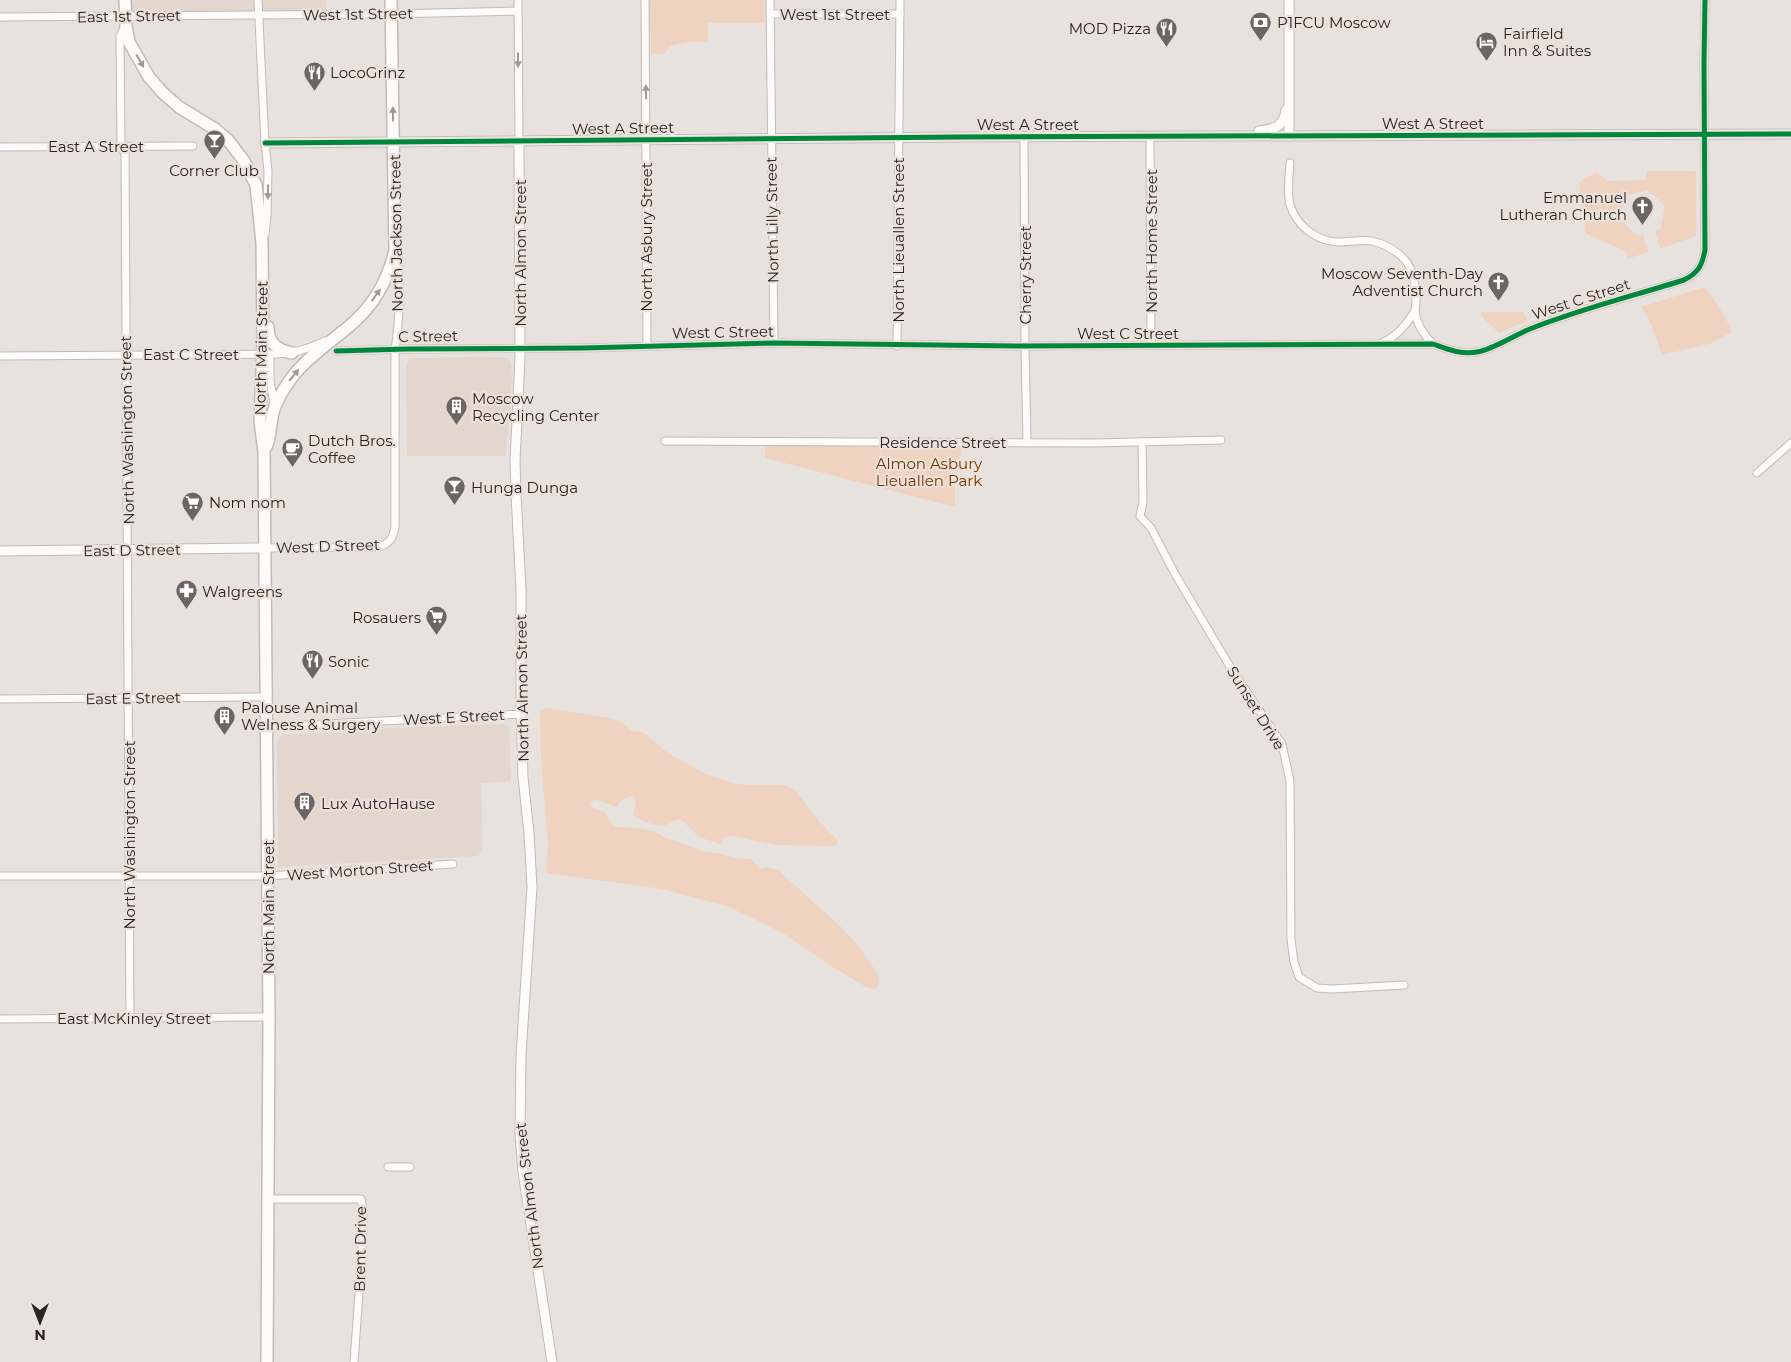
<svg xmlns="http://www.w3.org/2000/svg" width="1791" height="1362" font-family="Montserrat,sans-serif">
	<style>
		.built { fill: #e2d6cd }
		.green { fill: #efd2bf }
		.lines { fill: none; stroke-linecap: round; stroke-linejoin: round }
		.minor-casing { stroke: #c0bbb8; stroke-width: 9 }
		.tertiary-casing { stroke: #c0bbb8; stroke-width: 11 }
		.trunk-casing { stroke: #c0bbb8; stroke-width: 14 }
		.minor { stroke: #fcfbfa; stroke-width: 7 }
		.tertiary { stroke: #fcfbfa; stroke-width: 9 }
		.trunk { stroke: #fcfbfa; stroke-width: 11 }
		.cycleway-casing { stroke: #ece1da; stroke-width: 8 }
		.cycleway { stroke: #00873e; stroke-width: 5 }
		.oneway { fill: #9d9a98 }
		.labels { text-anchor: middle; dominant-baseline: central; stroke-width: 4.5; stroke-linejoin: round; paint-order: stroke }
		.street-label { font-size: 15px; fill: #282421; stroke: #ece1da }
		.poi-label { font-size: 15px; fill: #282421; stroke: #ece1da; text-anchor: start }
		.park-label { font-size: 15px; fill: #723800; stroke: #ece1da }
	</style>
	<rect width="100%" height="100%" fill="#e8e2de"/>
	<g class="built">
		<path d="M125,0H326L327,15H125Z"/>
		<path d="M506,357L511,363L512,377L506,456H407L406,365L410,358Z"/>
		<path d="M504,724L509,726L511,780L504,782L481,783L483,850L478,856L278,867L277,741L282,735L391,728Z"/>
	</g>
	<g class="green">
		<path d="M650,0H764L765,23H708V42H688L670,46L664,54H651Z"/>
		<path d="M1647,171H1692L1696,172V236L1660,249L1655,231L1660,230L1665,206L1648,190L1625,196L1619,219L1638,236L1643,235L1648,252L1627,259V252L1586,234L1579,182L1597,172L1607,181L1645,180Z"/>
		<path d="M1705,287L1724,315L1732,332L1709,344L1662,355L1651,323L1641,307Z"/>
		<path d="M1481,312H1523L1528,321L1499,333L1481,316Z"/>
		<path d="M765,441L964,442L955,481V507L765,458Z"/>
		<path d="M547,708L611,718L623,723L631,731L643,732L669,754L690,765L706,774L729,782L747,785H783L794,789L818,820L837,840L838,845L834,846L777,845L732,836L725,837L720,844L699,837L682,820H675C661,832 648,822 633,816L636,800L633,796C625,797 621,799 617,807L594,799L590,805L593,808L604,812L614,827L638,828L654,831L664,837L703,851L722,854L734,858L751,859L760,869L765,867L778,870L841,927L856,943L878,974L879,985L874,989L866,987L831,966L783,933L729,907L662,889L546,873L548,844L541,759L540,710Z"/>
	</g>
	<g class="lines">
		<defs>
			<g id="minor">
				<path d="M258,0L265,143L268,171L267,216L265,234"/>
				<path d="M518,0L519,141"/>
				<path d="M645,0L647,346"/>
				<path d="M770,0L774,343"/>
				<path d="M771,14H900"/>
				<path d="M0,17L391,14L517,11"/>
				<path d="M125,26L120,36L121,146L125,154L130,1018"/>
				<path d="M1024,136L1025,346L1027,443"/>
				<path d="M1150,136L1151,345"/>
				<path d="M0,147L193,146"/>
				<path d="M1290,163C1289,176 1287,192 1290,205C1297,226 1316,241 1338,242C1349,242 1362,239 1372,241C1384,244 1397,251 1405,260C1414,270 1416,287 1416,300C1416,304 1415,308 1415,311C1416,324 1424,335 1433,344"/>
				<path d="M1382,343C1397,336 1406,325 1415,311"/>
				<path d="M897,346L900,0"/>
				<path d="M336,351L407,349L583,348L774,343L1017,346L1433,344C1447,349 1461,355 1477,352C1494,349 1514,335 1530,329C1580,309 1633,296 1684,280C1698,273 1702,266 1705,250L1704,63L1705,0"/>
				<path d="M270,354V381L274,403"/>
				<path d="M0,356L277,354C295,353 309,349 325,341"/>
				<path d="M665,441L1093,443L1221,440"/>
				<path d="M1142,442L1143,502L1140,516L1151,528L1175,574L1232,670L1282,744L1290,781L1291,939L1294,962L1299,977L1317,988L1332,989L1404,985"/>
				<path d="M1757,473L1791,443"/>
				<path d="M265,548L379,547C390,543 393,538 395,527V349C399,327 402,275 396,255"/>
				<path d="M0,699L266,697"/>
				<path d="M266,727L521,714"/>
				<path d="M0,876H267L453,864"/>
				<path d="M0,1019L269,1017"/>
				<path d="M388,1167H410"/>
				<path d="M268,1199H361L363,1209L362,1251L354,1362"/>
			</g>
			<g id="tertiary">
				<path d="M1289,0V136"/>
				<path d="M1259,131C1274,129 1284,127 1286,110"/>
				<path d="M519,141L520,357L515,461L516,494L521,590V704L523,777L529,833L532,887L521,1055L520,1134L523,1172L552,1362"/>
				<path d="M265,143L960,137L1791,134"/>
				<path d="M0,551L265,548"/>
			</g>
			<g id="trunk">
				<path d="M125,0L126,26L129,42L149,77L162,92L179,107L215,129L228,140L244,161L256,185L262,243L263,343L260,421L264,452L269,1017L267,1362"/>
				<path d="M268,327C268,343 277,350 292,353"/>
				<path d="M266,447C271,437 270,424 273,413C276,400 285,387 293,376C308,357 329,343 347,328C372,308 388,281 395,250L391,0"/>
			</g>
		</defs>
		<use href="#minor" class="minor-casing"/>
		<use href="#tertiary" class="tertiary-casing"/>
		<use href="#trunk" class="trunk-casing"/>
		<use href="#minor" class="minor"/>
		<use href="#tertiary" class="tertiary"/>
		<use href="#trunk" class="trunk"/>
		<defs>
			<g id="cycleway">
				<path d="M265,143L960,137L1791,134"/>
				<path d="M336,351L407,349L583,348L774,343L1017,346L1433,344C1447,349 1461,355 1477,352C1494,349 1514,335 1530,329C1580,309 1633,296 1684,280C1698,273 1702,266 1705,250L1704,63L1705,0"/>
			</g>
		</defs>
		<use href="#cycleway" class="cycleway-casing"/>
		<use href="#cycleway" class="cycleway"/>
	</g>
	<defs><path id="oneway-solid" d="M-6-.8H1V-3.2L6.5 0L1 3.2V.8H-6Z" transform="scale(1.25)"/></defs>
	<g class="oneway">
		<use href="#oneway-solid" transform="translate(518 60) rotate(90)"/>
		<use href="#oneway-solid" transform="translate(140 61) rotate(60)"/>
		<use href="#oneway-solid" transform="translate(646 92) rotate(-91)"/>
		<use href="#oneway-solid" transform="translate(393 114) rotate(-91)"/>
		<use href="#oneway-solid" transform="translate(268 192) rotate(91)"/>
		<use href="#oneway-solid" transform="translate(376 295) rotate(-54)"/>
		<use href="#oneway-solid" transform="translate(294 375) rotate(-50)"/>
	</g>
	<defs>
		<symbol id="bank-pin" viewBox="-11 -11 22 30"><path d="M0 17L-7.5 6A9.5 9.5 0 1 1 7.5 6Z" fill="#6b6663" stroke="#ece1da"/><path d="M-6-4H6V4H-6ZM0-2.3a2.3 2.3 0 1 0 0 4.6a2.3 2.3 0 1 0 0-4.6Z" fill="#fff"/></symbol>
		<symbol id="restaurant-pin" viewBox="-11 -11 22 30"><path d="M0 17L-7.5 6A9.5 9.5 0 1 1 7.5 6Z" fill="#6b6663" stroke="#ece1da"/><path d="M-5-6h1v4h1v-4h1v4h1v-4h1v5L-1.5 .5V6h-2V.5L-5-1ZM5-6V6H3V1.5H1.5Q1.5-4 5-6Z" fill="#fff"/></symbol>
		<symbol id="hotel-pin" viewBox="-11 -11 22 30"><path d="M0 17L-7.5 6A9.5 9.5 0 1 1 7.5 6Z" fill="#6b6663" stroke="#ece1da"/><path d="M-6-4.5h1.5V1H6V5H4.5V3h-9V5H-6ZM-4 0a1.8 1.8 0 1 1 3.6 0ZM.5 0V-2.5h3Q6-2.5 6 0Z" fill="#fff"/></symbol>
		<symbol id="bar-pin" viewBox="-11 -11 22 30"><path d="M0 17L-7.5 6A9.5 9.5 0 1 1 7.5 6Z" fill="#6b6663" stroke="#ece1da"/><path d="M-6-5H6L.8 .8V4.5H3.5V6h-7V4.5H-.8V.8Z" fill="#fff"/></symbol>
		<symbol id="church-pin" viewBox="-11 -11 22 30"><path d="M0 17L-7.5 6A9.5 9.5 0 1 1 7.5 6Z" fill="#6b6663" stroke="#ece1da"/><path d="M-1.2-6h2.4v3.5h3.3v2.4h-3.3V6h-2.4V-.1h-3.3v-2.4h3.3Z" fill="#fff"/></symbol>
		<symbol id="building-pin" viewBox="-11 -11 22 30"><path d="M0 17L-7.5 6A9.5 9.5 0 1 1 7.5 6Z" fill="#6b6663" stroke="#ece1da"/><path d="M-4-6H4V6H1V3H-1V6H-4ZM-2.5-4.3h1.7v1.8h-1.7ZM.8-4.3h1.7v1.8H.8ZM-2.5-1h1.7V.8h-1.7ZM.8-1h1.7V.8H.8Z" fill="#fff"/></symbol>
		<symbol id="cafe-pin" viewBox="-11 -11 22 30"><path d="M0 17L-7.5 6A9.5 9.5 0 1 1 7.5 6Z" fill="#6b6663" stroke="#ece1da"/><path d="M-5.5-4.5H6V0H3Q3 3.5 0 3.5H-2.5Q-5.5 3.5-5.5 0ZM3-3.2v2h1.7v-2ZM-6 4.5H4V6H-6Z" fill="#fff"/></symbol>
		<symbol id="supermarket-pin" viewBox="-11 -11 22 30"><path d="M0 17L-7.5 6A9.5 9.5 0 1 1 7.5 6Z" fill="#6b6663" stroke="#ece1da"/><path d="M-6-5.5h2.5l.6 2H6L4.5 2H-2.5L-4.4-4H-6ZM-1.5 3.2a1.3 1.3 0 1 0 .1 0ZM3 3.2a1.3 1.3 0 1 0 .1 0Z" fill="#fff"/></symbol>
		<symbol id="pharmacy-pin" viewBox="-11 -11 22 30"><path d="M0 17L-7.5 6A9.5 9.5 0 1 1 7.5 6Z" fill="#6b6663" stroke="#ece1da"/><path d="M-2-6h4v4h4v4h-4v4h-4v-4h-4v-4h4Z" fill="#fff"/></symbol>
	</defs>
	<g fill-rule="evenodd">
		<use href="#bank-pin" x="1248" y="10" width="25" height="34"/>
		<use href="#restaurant-pin" x="1154" y="16" width="25" height="34"/>
		<use href="#hotel-pin" x="1474" y="30" width="25" height="34"/>
		<use href="#restaurant-pin" x="302" y="60" width="25" height="34"/>
		<use href="#bar-pin" x="202" y="128" width="25" height="34"/>
		<use href="#church-pin" x="1630" y="194" width="25" height="34"/>
		<use href="#church-pin" x="1486" y="270" width="25" height="34"/>
		<use href="#building-pin" x="444" y="394" width="25" height="34"/>
		<use href="#cafe-pin" x="280" y="436" width="25" height="34"/>
		<use href="#bar-pin" x="442" y="474" width="25" height="34"/>
		<use href="#supermarket-pin" x="180" y="490" width="25" height="34"/>
		<use href="#pharmacy-pin" x="174" y="578" width="25" height="34"/>
		<use href="#supermarket-pin" x="424" y="604" width="25" height="34"/>
		<use href="#restaurant-pin" x="300" y="648" width="25" height="34"/>
		<use href="#building-pin" x="212" y="704" width="25" height="34"/>
		<use href="#building-pin" x="292" y="790" width="25" height="34"/>
	</g>
	<g class="labels">
		<g class="street-label">
			<text transform="translate(358 14) rotate(-1)">West 1st Street</text>
			<text x="835" y="14">West 1st Street</text>
			<text transform="translate(129 16) rotate(-1)">East 1st Street</text>
			<text x="1433" y="123">West A Street</text>
			<text x="1028" y="124">West A Street</text>
			<text transform="translate(623 128) rotate(-1)">West A Street</text>
			<text x="96" y="146">East A Street</text>
			<text transform="translate(772 220) rotate(-91)">North Lilly Street</text>
			<text transform="translate(396 233) rotate(-91)">North Jackson Street</text>
			<text transform="translate(646 237) rotate(-90)">North Asbury Street</text>
			<text transform="translate(898 240) rotate(-90)">North Lieuallen Street</text>
			<text transform="translate(1151 241) rotate(-90)">North Home Street</text>
			<text transform="translate(520 253) rotate(-90)">North Almon Street</text>
			<text transform="translate(1025 275) rotate(-90)">Cherry Street</text>
			<text transform="translate(1581 299) rotate(-18)">West C Street</text>
			<text transform="translate(723 332) rotate(-1)">West C Street</text>
			<text x="1128" y="333">West C Street</text>
			<text transform="translate(428 336) rotate(-1)">C Street</text>
			<text transform="translate(261 348) rotate(-89)">North Main Street</text>
			<text x="191" y="354">East C Street</text>
			<text transform="translate(127 430) rotate(-91)">North Washington Street</text>
			<text x="943" y="442">Residence Street</text>
			<text transform="translate(328 546) rotate(-2)">West D Street</text>
			<text transform="translate(132 550) rotate(-1)">East D Street</text>
			<text transform="translate(522 688) rotate(-91)">North Almon Street</text>
			<text transform="translate(133 698) rotate(-1)">East E Street</text>
			<text transform="translate(1256 708) rotate(58)">Sunset Drive</text>
			<text transform="translate(454 717) rotate(-3)">West E Street</text>
			<text transform="translate(129 835) rotate(-90)">North Washington Street</text>
			<text transform="translate(360 870) rotate(-4)">West Morton Street</text>
			<text transform="translate(268 907) rotate(-90)">North Main Street</text>
			<text x="134" y="1018">East McKinley Street</text>
			<text transform="translate(529 1196) rotate(-97)">North Almon Street</text>
			<text transform="translate(360 1249) rotate(-89)">Brent Drive</text>
		</g>
		<g class="poi-label">
			<text x="1277" y="22">P1FCU Moscow</text>
			<text x="1151" y="28" text-anchor="end">MOD Pizza</text>
			<text x="1503" y="33">Fairfield<tspan x="1503" dy="17">Inn &amp; Suites</tspan></text>
			<text x="330" y="72">LocoGrinz</text>
			<text x="214" y="170" text-anchor="middle">Corner Club</text>
			<text x="1627" y="197" text-anchor="end">Emmanuel<tspan x="1627" dy="17">Lutheran Church</tspan></text>
			<text x="1483" y="273" text-anchor="end">Moscow Seventh-Day<tspan x="1483" dy="17">Adventist Church</tspan></text>
			<text x="472" y="398">Moscow<tspan x="472" dy="17">Recycling Center</tspan></text>
			<text x="308" y="440">Dutch Bros.<tspan x="308" dy="17">Coffee</tspan></text>
			<text x="471" y="487">Hunga Dunga</text>
			<text x="209" y="502">Nom nom</text>
			<text x="202" y="591">Walgreens</text>
			<text x="421" y="617" text-anchor="end">Rosauers</text>
			<text x="328" y="661">Sonic</text>
			<text x="241" y="707">Palouse Animal<tspan x="241" dy="17">Welness &amp; Surgery</tspan></text>
			<text x="321" y="803">Lux AutoHause</text>
		</g>
		<g class="park-label">
			<text x="929" y="463">Almon Asbury<tspan x="929" dy="17">Lieuallen Park</tspan></text>
		</g>
	</g>
	<g transform="translate(40 1322) rotate(180)" stroke="#ece1da" stroke-width="4" paint-order="stroke">
	<path d="M0-4L9 19L0 12L-9 19Z" fill="#282421"/>
	<text y="-8" font-size="14" font-weight="bold" text-anchor="middle" fill="#282421">N</text>
	</g>
</svg>
